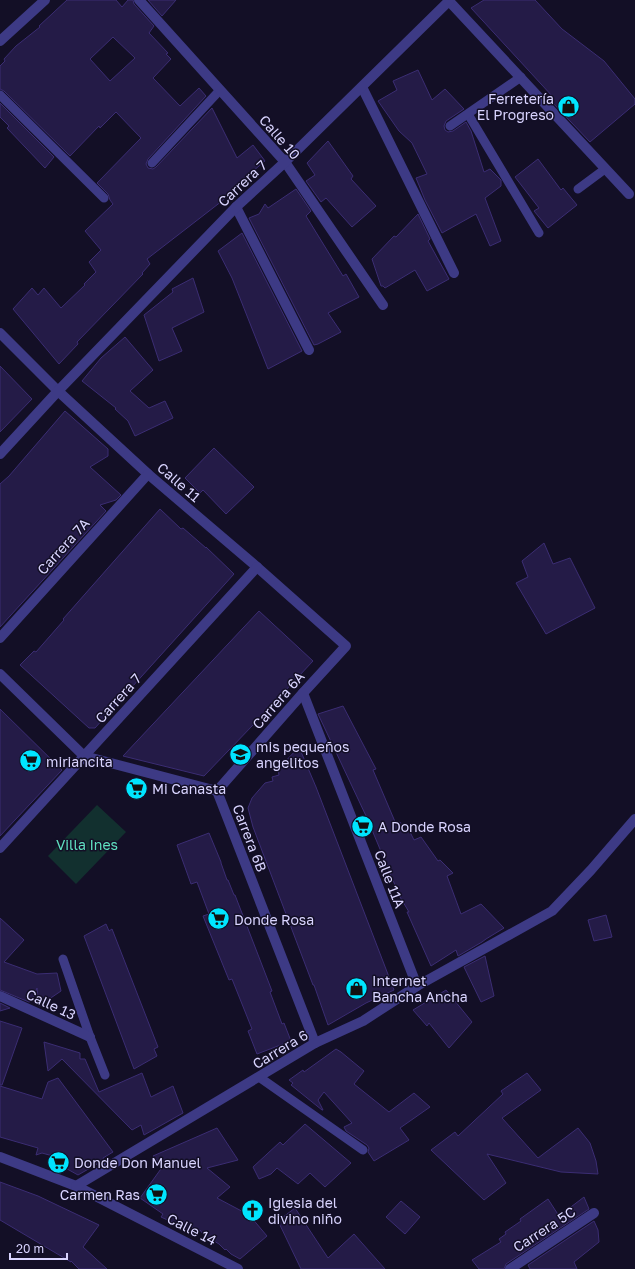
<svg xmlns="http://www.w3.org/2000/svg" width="635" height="1269" font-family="'Golos Text',sans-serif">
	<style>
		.green { fill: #12302f }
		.building { fill: #241b47; stroke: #3b2d73; fill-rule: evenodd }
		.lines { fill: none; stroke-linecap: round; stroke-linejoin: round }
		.service { stroke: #3d3a85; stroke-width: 9 }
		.minor { stroke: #3d3a85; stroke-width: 10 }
		.labels { text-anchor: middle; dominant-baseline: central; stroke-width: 3; stroke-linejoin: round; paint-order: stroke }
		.poi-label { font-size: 14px; fill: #d9d4ff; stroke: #130f26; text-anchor: start }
		.street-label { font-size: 14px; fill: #d9d4ff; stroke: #130f26 }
		.park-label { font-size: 14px; fill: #5fe0c0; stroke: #130f26 }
	</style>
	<rect width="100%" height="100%" fill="#130f26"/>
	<path class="green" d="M97,805L126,832L76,884L48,856Z"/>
	<g class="building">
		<path d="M67,0H116L122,7L128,0H133L134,4L154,26L149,33L168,53L166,54L171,59L153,78L180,106L199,88L206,96L148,159L146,164L148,168L153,169L156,167L212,108L237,158L253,145L265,161L234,187L236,188L222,201L147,259L150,264L142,273L143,274L77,342L78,344L59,364L13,309L32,288L38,295L44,288L61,308L85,285L84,284L96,272L89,262L101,250L85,231L113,204L110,200L108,194L97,183L141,138L116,112L100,128L99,126L70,156L4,91L0,89V66L5,61L4,59L16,46L40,27L39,26ZM113,37L135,58L110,81L90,59Z"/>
		<path d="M148,0H176L162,16Z"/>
		<path d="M484,0H535L562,29L604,61L635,99V104L590,142L551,101L553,97L471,8Z"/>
		<path d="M418,70L432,100L445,89L464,109L446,121L444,126L445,130L448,132L453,131L466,122L471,131L484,172L490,169L501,180V186L485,198L501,241L490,246L476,214L442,233L425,200L416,178L427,174L412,143L399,131L378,101L397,90L393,81Z"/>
		<path d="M0,103L54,157L45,168L7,128L9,126L0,117Z"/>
		<path d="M328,141L353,176L351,179L376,206L352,227L326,198L321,202L306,181L315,175L307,163Z"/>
		<path d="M538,159L561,190L563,188L577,205L548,228L534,211L539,208L515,177Z"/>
		<path d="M296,189L311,211L306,216L343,276L346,274L359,297L328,313L341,332L318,344L314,345L249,218L259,214L265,204L268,208Z"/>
		<path d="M418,214L430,239L428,241L449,279L427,291L415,270L385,288L383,286H381L372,259L394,236L396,237Z"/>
		<path d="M242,233L302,351L268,369L232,278L218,251Z"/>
		<path d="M193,278L204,312L172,328L182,351L159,361L144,315L173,292L172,289Z"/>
		<path d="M125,337L153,370L130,391L149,408L165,401L173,418L135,436L128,421L115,409L116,408L82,381L101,358Z"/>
		<path d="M0,366L32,399L0,432Z"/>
		<path d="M65,411L108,449V456L90,467L121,495L116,500L100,505L106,511L0,627V484L9,476Z"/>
		<path d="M214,448L254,487L226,514L203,490L200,493L185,478Z"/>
		<path d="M160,509L181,529L183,528L206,548V547L234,574L95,728H89L20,665L34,651L36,652L64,620L63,619Z"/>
		<path d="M544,543L553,564L570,558L595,608L546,634L516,583L528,577L522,561Z"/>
		<path d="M259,611L313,661L253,725L204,776L123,756Z"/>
		<path d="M343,706L376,769L373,770L396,824L400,822L404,830L408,828L414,840L421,837L438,861L440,860L453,873L447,876L461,914L481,904L504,928L486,939L482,942L458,956L456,950L431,966L407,912H409L400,897L367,818L318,714Z"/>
		<path d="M0,709L62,770L0,836Z"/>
		<path d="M299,747L316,787L394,990L366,1003L328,1025L314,985H313L286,914L253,827L248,808L252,798L265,783L273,781L272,777L279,775L278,769Z"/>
		<path d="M209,833L221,862V863L227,880H228L234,895H235L272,991L270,992L282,1024L284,1023L291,1041L257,1054L248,1031L252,1029L232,979L229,980L203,916L209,914L197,882L191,884L177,845Z"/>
		<path d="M606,915L612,937L594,941L588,920Z"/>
		<path d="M0,918L24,940L4,962L37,974L57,973L61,991L39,1006L37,988L32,1001L29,1002L0,990Z"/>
		<path d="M106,924L109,931L112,929L158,1047L154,1049L157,1056L134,1069L84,936Z"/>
		<path d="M485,956L494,996L481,1002L464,967Z"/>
		<path d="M446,990L472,1022L449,1048L429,1023L427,1026L413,1010Z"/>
		<path d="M0,1003L10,1008L0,1011Z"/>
		<path d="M0,1021L22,1028L2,1085H0Z"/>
		<path d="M44,1042L80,1053V1059H85L99,1092L142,1073L151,1097L173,1086L183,1113L144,1135L141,1125L132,1130L62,1059L48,1071Z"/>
		<path d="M336,1049L341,1052L364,1071L354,1084L389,1112L414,1093L430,1107L400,1128L409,1140L374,1161L368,1152L369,1148L367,1145L346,1131L344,1127L352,1123L324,1092L318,1100L323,1110H322L291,1085L293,1083L289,1080L303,1070L304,1072Z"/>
		<path d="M527,1073L541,1090L502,1118L538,1158L578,1128L590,1143L596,1161L598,1174L561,1172L487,1154L506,1183L484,1200L431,1150L455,1132L458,1136L503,1094L501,1091Z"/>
		<path d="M58,1078L113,1152L103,1158L104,1160L78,1175L60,1165V1158L42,1153L36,1155L38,1148L0,1137V1086L42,1099L48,1082Z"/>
		<path d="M305,1124L351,1163L325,1187L310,1173L298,1184L277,1168L271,1174L259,1179L253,1167L280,1142L283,1145Z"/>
		<path d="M217,1128L238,1160L207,1168L230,1187L217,1198L251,1216V1217L267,1236L240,1259L231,1254L226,1249L225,1250L219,1244L203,1234L200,1230L197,1232L191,1226L187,1229L161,1217L163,1214L140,1198L163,1166L153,1156Z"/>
		<path d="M0,1182L38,1196L99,1225L83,1247L107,1269H79L71,1261V1262L0,1220Z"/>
		<path d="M584,1197L589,1209L506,1264L504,1269H479L472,1260L501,1242L499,1239L506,1234L505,1232L521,1221L520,1219L548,1199L559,1216Z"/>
		<path d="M401,1201L420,1217L405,1234L386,1217Z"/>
		<path d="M295,1208L328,1258L354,1234L385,1269H301L278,1221Z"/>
		<path d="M594,1221L598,1230L599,1242L574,1262L577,1269H530L528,1265Z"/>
	</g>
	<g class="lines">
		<g class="service">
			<path d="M0,95L104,198"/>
			<path d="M468,114L539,233"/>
			<path d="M450,126L521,77"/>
			<path d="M152,163L220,90"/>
			<path d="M578,189L605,169"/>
			<path d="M63,959L90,1037L105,1075"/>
			<path d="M259,1077L363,1150"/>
		</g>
		<g class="minor">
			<path d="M139,0L285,162L383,305"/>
			<path d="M449,1L629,194"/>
			<path d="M0,41L45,0"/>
			<path d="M362,87L454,273"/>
			<path d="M236,207L309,350"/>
			<path d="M0,333L58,391L148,474L257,567L346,646L303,693L217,791"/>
			<path d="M0,454L58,391L236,207L285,162L450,0"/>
			<path d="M0,638L148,474"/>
			<path d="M0,674L84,756L217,791L315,1043"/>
			<path d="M303,693L417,986"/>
			<path d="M0,848L257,567"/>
			<path d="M0,996L90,1037"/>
			<path d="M0,1157L76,1186L238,1269"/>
			<path d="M76,1186L315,1043L363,1021L417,986L552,911L591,870L635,819"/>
			<path d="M510,1269L594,1213"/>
		</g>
	</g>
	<defs>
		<symbol id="shop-disc" viewBox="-11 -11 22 22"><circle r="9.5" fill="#00e5ff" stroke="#130f26"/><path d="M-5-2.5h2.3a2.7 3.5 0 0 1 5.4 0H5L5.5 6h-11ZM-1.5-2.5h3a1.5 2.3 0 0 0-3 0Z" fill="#111"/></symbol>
		<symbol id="school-disc" viewBox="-11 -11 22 22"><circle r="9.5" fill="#00e5ff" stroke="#130f26"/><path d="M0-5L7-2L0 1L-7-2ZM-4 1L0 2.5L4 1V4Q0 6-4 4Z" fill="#111"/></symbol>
		<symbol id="supermarket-disc" viewBox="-11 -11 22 22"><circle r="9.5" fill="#00e5ff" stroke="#130f26"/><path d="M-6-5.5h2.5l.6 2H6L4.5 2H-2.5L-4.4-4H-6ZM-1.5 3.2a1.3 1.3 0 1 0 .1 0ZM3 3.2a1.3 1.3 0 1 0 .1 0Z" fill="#111"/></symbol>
		<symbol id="church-disc" viewBox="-11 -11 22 22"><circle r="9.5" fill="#00e5ff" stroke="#130f26"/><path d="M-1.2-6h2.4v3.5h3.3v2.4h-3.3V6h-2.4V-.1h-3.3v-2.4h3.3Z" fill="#111"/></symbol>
	</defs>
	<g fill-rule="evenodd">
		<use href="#shop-disc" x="556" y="94" width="25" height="25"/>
		<use href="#school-disc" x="228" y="742" width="25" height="25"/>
		<use href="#supermarket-disc" x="18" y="748" width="25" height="25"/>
		<use href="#supermarket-disc" x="124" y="776" width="25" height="25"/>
		<use href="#supermarket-disc" x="350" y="814" width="25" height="25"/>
		<use href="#supermarket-disc" x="206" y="906" width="25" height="25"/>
		<use href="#shop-disc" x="344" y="976" width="25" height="25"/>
		<use href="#supermarket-disc" x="46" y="1150" width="25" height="25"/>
		<use href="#supermarket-disc" x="144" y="1182" width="25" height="25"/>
		<use href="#church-disc" x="240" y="1198" width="25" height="25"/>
	</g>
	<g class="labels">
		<g class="poi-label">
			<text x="554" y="98" text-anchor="end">Ferretería<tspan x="554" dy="16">El Progreso</tspan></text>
			<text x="256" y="746">mis pequeños<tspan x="256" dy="16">angelitos</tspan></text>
			<text x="46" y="761">miriancita</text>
			<text x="152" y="788">Mi Canasta</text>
			<text x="378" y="826">A Donde Rosa</text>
			<text x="234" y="919">Donde Rosa</text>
			<text x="372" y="980">Internet<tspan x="372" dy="16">Bancha Ancha</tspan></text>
			<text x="74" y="1162">Donde Don Manuel</text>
			<text x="140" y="1194" text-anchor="end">Carmen Ras</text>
			<text x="268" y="1202">Iglesia del<tspan x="268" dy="16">divino niño</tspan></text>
		</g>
		<g class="street-label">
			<text transform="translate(280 137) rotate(49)">Calle 10</text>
			<text transform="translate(242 183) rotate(-43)">Carrera 7</text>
			<text transform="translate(179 482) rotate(41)">Calle 11</text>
			<text transform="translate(63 546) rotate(-48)">Carrera 7A</text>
			<text transform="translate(118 698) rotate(-48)">Carrera 7</text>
			<text transform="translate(278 700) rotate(-49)">Carrera 6A</text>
			<text transform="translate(250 838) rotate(69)">Carrera 6B</text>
			<text transform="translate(390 879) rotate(69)">Calle 11A</text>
			<text transform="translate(51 1004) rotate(25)">Calle 13</text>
			<text transform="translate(280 1049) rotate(-31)">Carrera 6</text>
			<text transform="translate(192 1229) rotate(27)">Calle 14</text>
			<text transform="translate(544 1229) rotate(-33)">Carrera 5C</text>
		</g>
		<g class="park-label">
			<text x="87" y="844">Villa Ines</text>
		</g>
	</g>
	<path d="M10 1253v6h57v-6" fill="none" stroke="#d9d4ff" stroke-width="2"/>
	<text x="16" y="1253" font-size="12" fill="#d9d4ff" stroke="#130f26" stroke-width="3" paint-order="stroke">20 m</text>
</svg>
